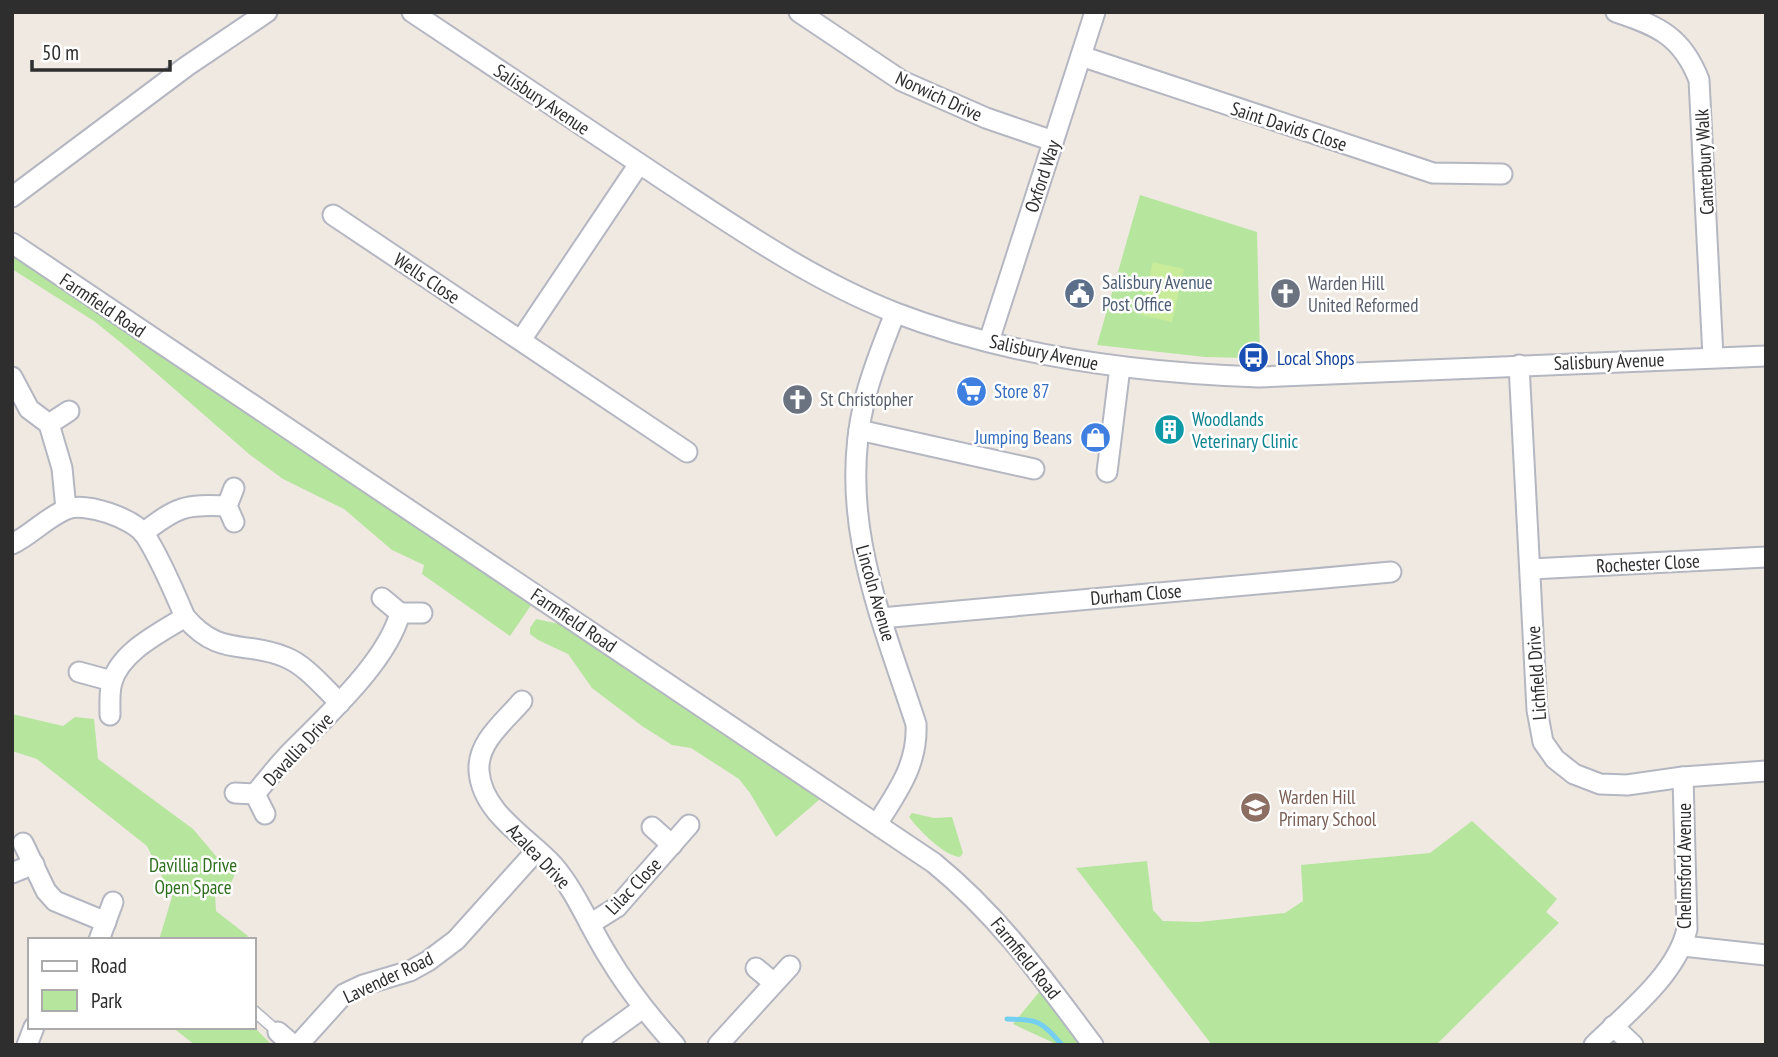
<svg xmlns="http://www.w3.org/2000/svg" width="1778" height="1057" font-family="'PT Sans Narrow',sans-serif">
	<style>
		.green { fill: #b6e59e }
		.pitch { fill: #c9ec9a }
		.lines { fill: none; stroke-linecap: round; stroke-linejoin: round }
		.stream { stroke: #75cff0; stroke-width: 5 }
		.service-casing { stroke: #b4b7c1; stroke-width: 13 }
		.minor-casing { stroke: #b4b7c1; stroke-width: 23 }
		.service { stroke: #fff; stroke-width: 10 }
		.minor { stroke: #fff; stroke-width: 19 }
		.labels { text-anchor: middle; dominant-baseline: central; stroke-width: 5; stroke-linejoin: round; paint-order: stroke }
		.street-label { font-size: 19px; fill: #2e2e2e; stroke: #fff }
		.service-label { font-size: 19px; fill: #4e5e75; stroke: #fff; text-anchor: start }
		.worship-label { font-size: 19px; fill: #5b616d; stroke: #fff; text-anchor: start }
		.transit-label { font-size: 19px; fill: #164399; stroke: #fff; text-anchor: start }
		.shop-label { font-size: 19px; fill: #366cbe; stroke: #fff; text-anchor: start }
		.culture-label { font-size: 19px; fill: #0d838f; stroke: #fff; text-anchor: start }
		.education-label { font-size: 19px; fill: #785e54; stroke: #fff; text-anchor: start }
		.park-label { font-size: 19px; fill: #2c6e1b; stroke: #fff }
	</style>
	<rect width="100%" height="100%" fill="#efe9e1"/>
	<g class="green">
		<path d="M1140,195L1257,232L1260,353H1248V358L1205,357L1097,345Z"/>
		<path d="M12,253L534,601L510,636L422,574L424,565L392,550L344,509L283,479L249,454L125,346L94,321L12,269Z"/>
		<path d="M536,619L564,625L820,799L776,837L750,793L739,779L691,748L672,745L642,726L592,688L568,654L538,640L530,634V628Z"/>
		<path d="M12,714L63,726L75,717L94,719L98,759L193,829L226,868L236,872L229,887L215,894L216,911L248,936L244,940H159L172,897L147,846L37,759L12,751Z"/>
		<path d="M912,813L934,818L952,817L963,853L960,857C944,856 919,830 909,817Z"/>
		<path d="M1472,821L1557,899L1546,912L1559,923L1436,1045H1212L1076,868L1147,861L1153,910L1163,921L1199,922L1285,913L1303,901L1301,865L1430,853Z"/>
		<path d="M1040,991L1090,1045H1058L1013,1024Z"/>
		<path d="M172,1027H254L272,1045H195Z"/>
	</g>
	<path class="pitch" d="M1153,262L1184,269L1172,322L1141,315Z"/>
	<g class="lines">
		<path class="stream" d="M1007,1019C1039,1020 1040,1020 1062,1045"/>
		<defs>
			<path id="service" d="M254,1011L278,1032"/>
			<g id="minor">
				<path d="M412,12C497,69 582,126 667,182C740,230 814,281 896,313C1011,357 1136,373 1259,377L1766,356"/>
				<path d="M799,12L902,81L986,118L1053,141"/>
				<path d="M1616,12C1658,26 1682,36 1699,80L1713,357"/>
				<path d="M1081,56L1433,173L1502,174"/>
				<path d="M12,197L187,66L267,12"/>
				<path d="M333,215L687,452"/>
				<path d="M12,243L934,863C1000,917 1042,977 1093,1045"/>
				<path d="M521,340L639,164"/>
				<path d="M989,341L1095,12"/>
				<path d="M1519,365L1537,710L1543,742L1555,759L1574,774L1600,784L1627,785L1683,777L1766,771"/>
				<path d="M12,377L29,409L49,424L62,468L66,509"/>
				<path d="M49,424L69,411"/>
				<path d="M859,430L1034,469"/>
				<path d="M1107,472L1120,367"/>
				<path d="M234,488L227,506L234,522"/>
				<path d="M143,533C177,507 184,504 227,506"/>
				<path d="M12,544C31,535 47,517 67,509C86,502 133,518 145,535C160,558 174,591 185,617C220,658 245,640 285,657C306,665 324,688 340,703"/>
				<path d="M1531,569L1766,557"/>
				<path d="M382,598L400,613H422"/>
				<path d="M881,618L1391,572"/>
				<path d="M79,672L112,681"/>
				<path d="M522,701C505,721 477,742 479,771C482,813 527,837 553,865C577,893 589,926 608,956C627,988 650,1017 675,1045"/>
				<path d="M110,715C110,704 109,692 112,682C121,651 160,633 185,617"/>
				<path d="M235,793L255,794L265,814"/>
				<path d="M255,794C269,777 282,760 298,745C332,711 388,659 400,613"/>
				<path d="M877,824C898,791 918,764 916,724C881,617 837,518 864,403C871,372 884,342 895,313"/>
				<path d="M652,827L672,845"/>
				<path d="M23,843L46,891L55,901L106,922"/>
				<path d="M12,873L34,864"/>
				<path d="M590,924L617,907L689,825"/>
				<path d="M99,940L113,902"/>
				<path d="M1683,946L1766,955"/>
				<path d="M756,968L774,983"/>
				<path d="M1613,1026L1633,1045"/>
				<path d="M278,1032L293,1045"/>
				<path d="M27,1045L34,1027"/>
				<path d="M298,1045L344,994L363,985L410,971L428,961L456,940L537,850"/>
				<path d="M592,1045L643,1008"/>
				<path d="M718,1045L790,966"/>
				<path d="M1594,1045C1627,1013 1677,974 1687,929L1683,777"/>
			</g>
		</defs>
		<use href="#service" class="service-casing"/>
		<use href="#minor" class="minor-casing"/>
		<use href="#service" class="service"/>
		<use href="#minor" class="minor"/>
	</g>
	<defs>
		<symbol id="civic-disc" viewBox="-11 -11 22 22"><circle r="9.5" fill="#5c6f8a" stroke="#fff"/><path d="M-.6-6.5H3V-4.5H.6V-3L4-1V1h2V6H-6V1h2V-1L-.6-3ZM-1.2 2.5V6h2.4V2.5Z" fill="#fff"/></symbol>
		<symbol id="church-disc" viewBox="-11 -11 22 22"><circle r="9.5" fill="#6b7280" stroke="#fff"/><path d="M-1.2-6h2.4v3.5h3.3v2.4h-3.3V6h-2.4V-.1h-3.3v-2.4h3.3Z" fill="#fff"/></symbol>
		<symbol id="bus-disc" viewBox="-11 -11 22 22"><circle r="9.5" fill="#1a4fb4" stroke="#fff"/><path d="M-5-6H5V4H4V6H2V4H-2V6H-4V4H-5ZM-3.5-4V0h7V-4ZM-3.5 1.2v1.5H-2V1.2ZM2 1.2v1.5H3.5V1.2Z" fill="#fff"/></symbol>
		<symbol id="supermarket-disc" viewBox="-11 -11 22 22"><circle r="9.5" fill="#3f7fe0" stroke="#fff"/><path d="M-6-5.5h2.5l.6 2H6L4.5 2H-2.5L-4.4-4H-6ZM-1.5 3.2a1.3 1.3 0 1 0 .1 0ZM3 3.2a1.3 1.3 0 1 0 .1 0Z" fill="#fff"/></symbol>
		<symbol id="building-disc" viewBox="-11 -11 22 22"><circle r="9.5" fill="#0f9aa8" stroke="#fff"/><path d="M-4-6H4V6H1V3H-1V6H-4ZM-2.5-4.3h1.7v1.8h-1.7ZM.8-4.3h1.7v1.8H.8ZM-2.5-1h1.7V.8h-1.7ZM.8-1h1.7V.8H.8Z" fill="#fff"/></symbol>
		<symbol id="shop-disc" viewBox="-11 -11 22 22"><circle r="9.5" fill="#3f7fe0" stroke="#fff"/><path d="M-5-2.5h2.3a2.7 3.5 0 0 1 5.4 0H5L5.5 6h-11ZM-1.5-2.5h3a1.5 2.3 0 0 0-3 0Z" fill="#fff"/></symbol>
		<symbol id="school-disc" viewBox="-11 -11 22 22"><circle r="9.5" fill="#8d6e63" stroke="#fff"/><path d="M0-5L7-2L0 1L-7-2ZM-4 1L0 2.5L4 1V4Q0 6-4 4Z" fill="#fff"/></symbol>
	</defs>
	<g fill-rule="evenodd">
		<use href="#civic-disc" x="1062" y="276" width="35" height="35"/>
		<use href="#church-disc" x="1268" y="276" width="35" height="35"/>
		<use href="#bus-disc" x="1236" y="340" width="35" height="35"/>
		<use href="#supermarket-disc" x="954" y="374" width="35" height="35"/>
		<use href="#church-disc" x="780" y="382" width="35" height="35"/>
		<use href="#building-disc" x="1152" y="412" width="35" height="35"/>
		<use href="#shop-disc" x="1078" y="420" width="35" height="35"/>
		<use href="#school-disc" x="1238" y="790" width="35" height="35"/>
	</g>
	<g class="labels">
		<g class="street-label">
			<text transform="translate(939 96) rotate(25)">Norwich Drive</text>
			<text transform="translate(542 99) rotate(34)">Salisbury Avenue</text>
			<text transform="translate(1289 126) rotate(18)">Saint Davids Close</text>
			<text transform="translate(1704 162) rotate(-93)">Canterbury Walk</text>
			<text transform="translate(1042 176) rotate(-72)">Oxford Way</text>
			<text transform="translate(427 278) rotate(34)">Wells Close</text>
			<text transform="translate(103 305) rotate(34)">Farmfield Road</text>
			<text transform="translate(1044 352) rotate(12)">Salisbury Avenue</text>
			<text transform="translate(1609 361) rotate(-2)">Salisbury Avenue</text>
			<text transform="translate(1648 563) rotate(-3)">Rochester Close</text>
			<text transform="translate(876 593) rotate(74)">Lincoln Avenue</text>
			<text transform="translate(1136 594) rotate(-5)">Durham Close</text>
			<text transform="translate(574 620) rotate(34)">Farmfield Road</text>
			<text transform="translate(1536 673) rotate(-94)">Lichfield Drive</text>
			<text transform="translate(298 749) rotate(-47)">Davallia Drive</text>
			<text transform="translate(539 856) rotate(46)">Azalea Drive</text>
			<text transform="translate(1684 866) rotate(-90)">Chelmsford Avenue</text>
			<text transform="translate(633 886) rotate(-46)">Lilac Close</text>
			<text transform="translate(1026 958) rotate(51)">Farmfield Road</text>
			<text transform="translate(388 977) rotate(-25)">Lavender Road</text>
		</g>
		<g class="service-label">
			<text x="1102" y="282">Salisbury Avenue<tspan x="1102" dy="22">Post Office</tspan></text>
		</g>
		<g class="worship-label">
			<text x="1308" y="283">Warden Hill<tspan x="1308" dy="22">United Reformed</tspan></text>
			<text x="820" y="399">St Christopher</text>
		</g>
		<g class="transit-label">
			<text x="1277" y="358">Local Shops</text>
		</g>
		<g class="shop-label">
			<text x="994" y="391">Store 87</text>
			<text x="1072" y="437" text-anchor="end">Jumping Beans</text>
		</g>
		<g class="culture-label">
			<text x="1192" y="419">Woodlands<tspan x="1192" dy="22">Veterinary Clinic</tspan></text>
		</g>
		<g class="education-label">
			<text x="1279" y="797">Warden Hill<tspan x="1279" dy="22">Primary School</tspan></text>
		</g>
		<g class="park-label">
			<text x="193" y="865">Davillia Drive<tspan x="193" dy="22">Open Space</tspan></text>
		</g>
	</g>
	<rect width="1778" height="1057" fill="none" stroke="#2e2e2e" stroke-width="28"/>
	<rect x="28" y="938" width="228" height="91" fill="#ffffff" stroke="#ababab" stroke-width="2"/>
	<rect x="42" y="961" width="35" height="10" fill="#ffffff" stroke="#ababab" stroke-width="2"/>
	<text x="91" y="973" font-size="21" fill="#2e2e2e">Road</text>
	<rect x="42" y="990" width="35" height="21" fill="#b6e59e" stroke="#ababab" stroke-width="2"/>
	<text x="91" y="1008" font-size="21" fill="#2e2e2e">Park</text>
	<path d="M32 60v10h138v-10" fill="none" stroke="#2e2e2e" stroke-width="3.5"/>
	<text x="42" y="60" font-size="21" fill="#2e2e2e" stroke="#ffffff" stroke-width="5" paint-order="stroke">50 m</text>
</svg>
